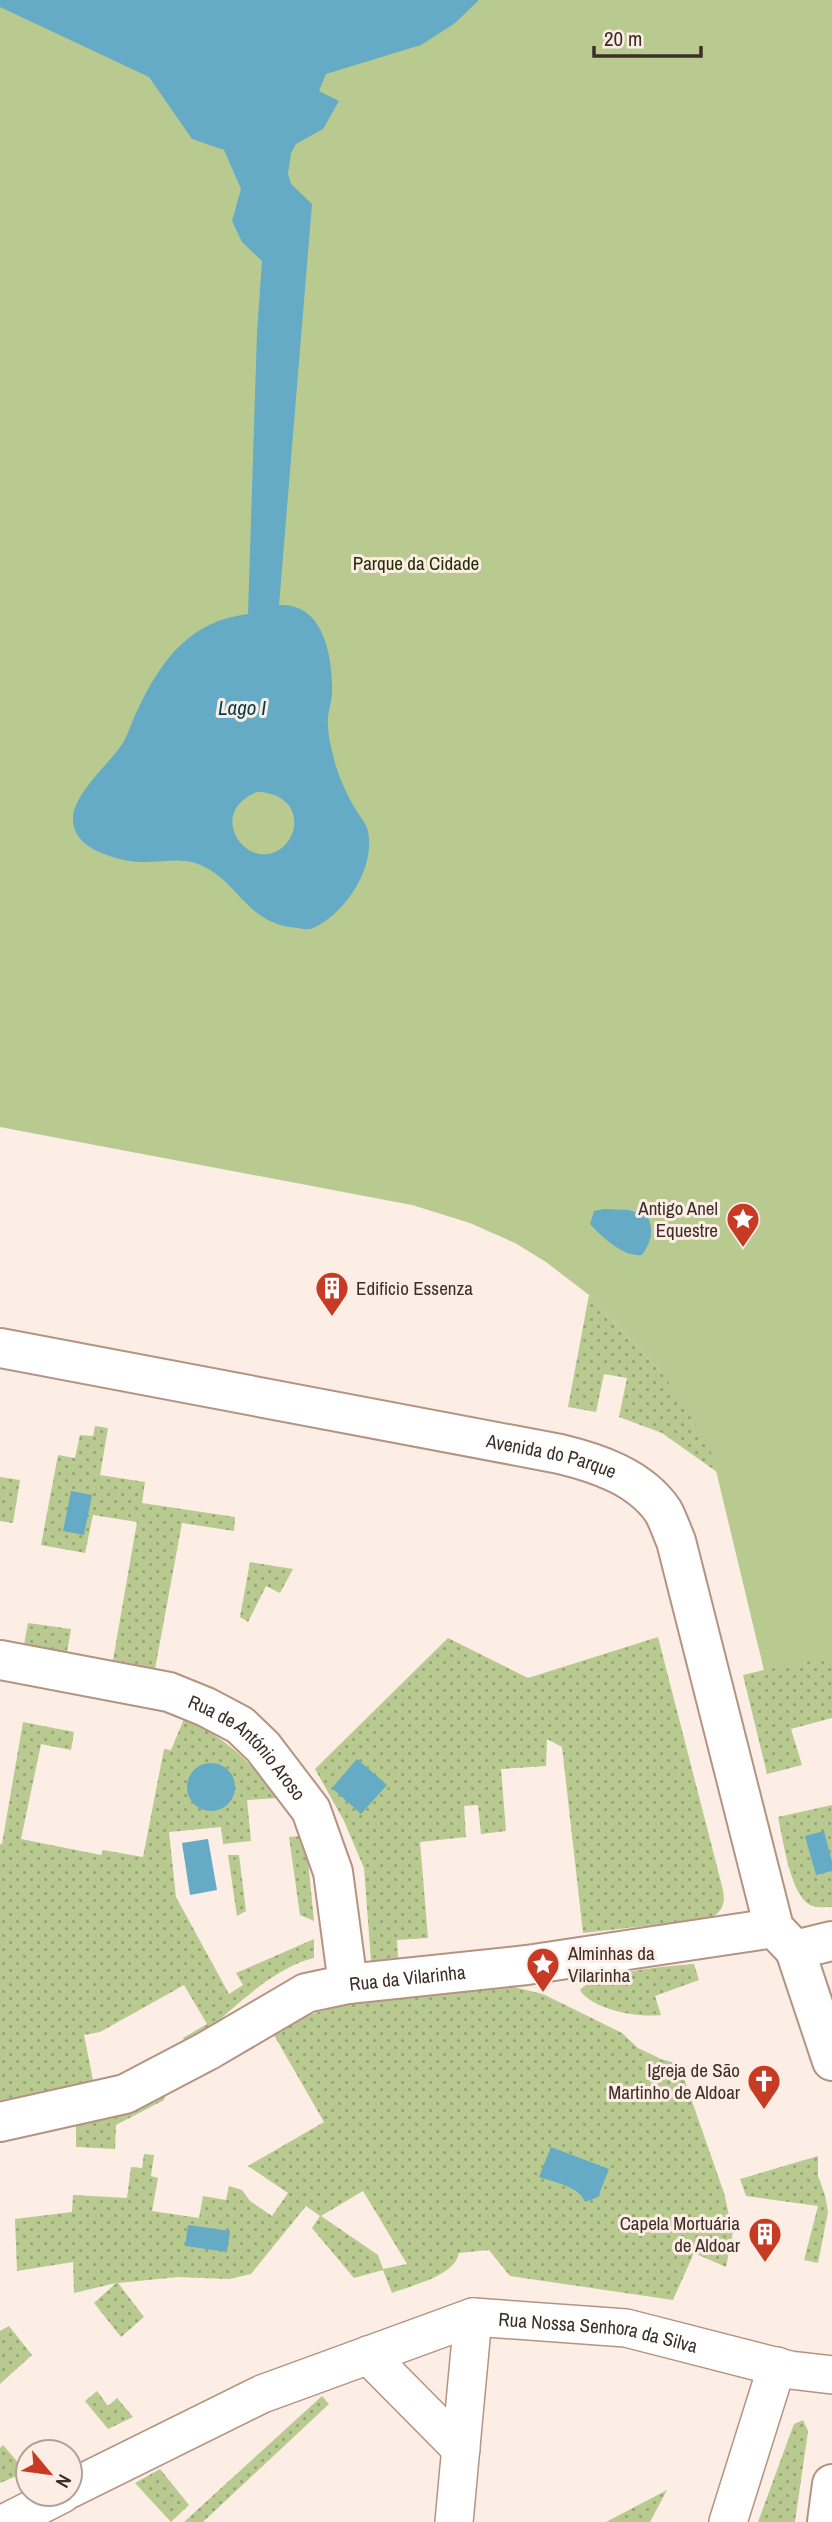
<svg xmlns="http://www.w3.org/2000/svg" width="832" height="2522" font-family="'Archivo Narrow',sans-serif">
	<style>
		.grass { fill: url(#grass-dots); fill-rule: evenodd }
		.park { fill: #b8ca90 }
		.water { fill: #65abc5; fill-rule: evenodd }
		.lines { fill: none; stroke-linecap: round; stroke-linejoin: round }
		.minor-casing { stroke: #b59382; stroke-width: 40 }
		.tertiary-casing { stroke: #b59382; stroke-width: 42 }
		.secondary-casing { stroke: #b59382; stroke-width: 42 }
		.minor { stroke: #fff; stroke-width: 37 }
		.tertiary { stroke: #fff; stroke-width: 38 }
		.secondary { stroke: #fff; stroke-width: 38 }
		.labels { text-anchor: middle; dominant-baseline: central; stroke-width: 6; stroke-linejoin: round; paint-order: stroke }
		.park-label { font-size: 19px; fill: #242e02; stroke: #fcede5 }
		.poi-label { font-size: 19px; fill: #3d2f28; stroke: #fcede5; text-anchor: end }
		.street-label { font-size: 19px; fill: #3d2f28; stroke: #fcede5 }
		.water-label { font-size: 21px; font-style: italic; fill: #004153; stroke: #fcede5 }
	</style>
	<defs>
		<pattern id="grass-dots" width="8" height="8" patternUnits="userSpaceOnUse" patternTransform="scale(1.75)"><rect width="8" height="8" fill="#b8ca90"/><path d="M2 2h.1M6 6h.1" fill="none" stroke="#97a476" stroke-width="1.8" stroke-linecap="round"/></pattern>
	</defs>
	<rect width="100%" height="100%" fill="#fcede5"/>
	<g class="grass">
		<path d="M589,1295L662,1373L669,1370L719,1450L759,1649L717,1472L662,1433L619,1417L627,1378L604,1374L596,1412L568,1407Z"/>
		<path d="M95,1426L108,1428L100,1475L145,1482L142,1503L235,1517L234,1531L182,1523L155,1669L113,1660L137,1522L93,1515L85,1553L41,1545L58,1455L75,1458L80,1435L93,1436Z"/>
		<path d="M0,1477L20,1480L13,1523L0,1521Z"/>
		<path d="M250,1562L293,1569L280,1593L266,1586L248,1622L240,1617Z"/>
		<path d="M28,1623L71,1629L67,1652L24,1645Z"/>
		<path d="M658,1637L722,1886C726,1901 724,1914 707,1919L583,1933L562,1747L547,1739L546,1766L501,1769L506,1831L481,1834L478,1805L464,1806L466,1837L420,1842L428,1938L397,1940L398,1958L371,1961L364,1868L344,1821L315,1769L448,1638L528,1678Z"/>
		<path d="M832,1641V1718L791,1729L802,1765L767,1774L743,1675L764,1670L762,1661Z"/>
		<path d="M184,1719C225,1736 252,1764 280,1798L247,1800L251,1841L223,1844L221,1827L169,1832L176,1897L229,1994L243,1985L236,1973L314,1939V1958C270,1968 223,2018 188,2048L183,2038L207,2024L184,1985L100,2032L84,2035L95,2090L0,2106V1844H2L23,1722L74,1732L71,1750L41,1744L21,1839L101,1855L103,1850L143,1857L164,1749L171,1750Z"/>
		<path d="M832,1805V1907C825,1907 816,1908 810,1905C790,1894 783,1839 778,1817Z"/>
		<path d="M301,1836L308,1860L314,1921L300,1915L289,1837Z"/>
		<path d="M228,1855H239L246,1911L237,1916Z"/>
		<path d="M694,1964L699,1980L655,1996L661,2015C639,2018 592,2010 580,1990C597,1972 668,1966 694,1964Z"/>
		<path d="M500,1984L543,1994L622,2033L638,2048L661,2059L679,2064L724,2193L733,2232L726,2267L694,2253L673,2300L510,2276L489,2250L459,2253C455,2276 412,2285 392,2293L383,2270L354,2278L312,2228L320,2216L306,2206L251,2274L229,2279L178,2277L118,2283L144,2317L121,2337L94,2303L116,2283L74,2293L73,2262L17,2271L15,2219L72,2212L73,2195L127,2198L131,2167L142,2168L144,2154L154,2155L151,2176L158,2178L152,2211L199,2218L203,2196L226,2200L229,2186L242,2190L250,2201L272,2216L288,2193L248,2166L324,2122L274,2035L308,2015L347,2004ZM363,2191L407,2264L383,2269L378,2255L321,2216Z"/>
		<path d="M166,2088L164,2100L116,2125L115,2149L76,2147V2122Z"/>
		<path d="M818,2156V2176L825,2195L828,2212L818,2263L804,2260L818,2206L746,2196L740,2179Z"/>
		<path d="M9,2326L32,2355L0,2384V2331Z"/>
		<path d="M97,2391L108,2406L117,2398L133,2417L108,2429L85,2401Z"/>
		<path d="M322,2396L329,2404L203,2522H184Z"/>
		<path d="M803,2420L808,2431L795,2522H758L794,2424Z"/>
		<path d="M3,2445L26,2472L0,2483V2448Z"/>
		<path d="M160,2469L189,2505L171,2522L135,2483Z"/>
		<path d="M667,2490L650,2522H606Z"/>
	</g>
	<path class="park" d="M0,0H832V1657L764,1670L712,1454L685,1407L662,1373L589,1295L546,1262L515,1243L470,1223L412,1205L0,1127Z"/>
	<g class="water">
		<path d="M0,0H479L455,23L421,45L326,74L319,91L339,101L323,129L296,144L291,153L288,174L291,184L312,204L279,605C284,605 290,605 295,607C327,616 333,666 332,694C331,704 327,715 328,725C328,734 330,743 332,751C336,770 344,789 353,805C357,813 364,820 367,828C378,864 346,914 313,928C309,930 303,929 298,928C244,924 240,880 198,864C179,857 160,863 140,862C129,862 115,858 104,854C88,848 72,837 73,817C75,792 110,763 123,743C129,733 132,720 138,709C162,659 190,621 248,614L257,333L262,261L242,242L232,221L241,189L224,150L192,139L149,77L0,7ZM257,792C278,792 297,804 294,827C293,834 289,841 284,846C250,877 203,813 257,792Z"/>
		<path d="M604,1209L628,1210L647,1215C654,1231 652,1240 642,1255C623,1257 603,1238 590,1224L594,1211Z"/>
		<path d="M71,1491L92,1495L84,1535L63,1531Z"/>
		<path d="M357,1759L387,1785L361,1814L332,1788Z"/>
		<circle cx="211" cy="1787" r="24"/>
		<path d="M824,1831L832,1862V1871L816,1875L805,1836Z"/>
		<path d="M208,1839L217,1890L190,1895L182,1843Z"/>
		<path d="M551,2147L609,2169L598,2197L585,2202C579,2186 553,2182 539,2177Z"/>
		<path d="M188,2225L230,2231L227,2252L185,2246Z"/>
	</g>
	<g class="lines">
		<defs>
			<g id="minor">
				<path d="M368,2355L461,2449"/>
				<path id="s1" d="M70,2489L262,2394L473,2317L626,2328L790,2370L832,2375"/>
				<path d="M7,2522L62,2494"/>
				<path d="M454,2522L473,2317"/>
				<path d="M728,2522L777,2366"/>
			</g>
			<g id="tertiary">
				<path id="s2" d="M0,1660L169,1692L206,1707L240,1725L263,1747L311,1810L333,1872L348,1984"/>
				<path d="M795,1950L832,2061"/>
				<path id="s3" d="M0,2122L125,2094L207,2051L306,1993L348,1984L527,1965L774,1928"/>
				<path d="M827,2522L832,2484"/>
			</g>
			<g id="secondary">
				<path id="s4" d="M0,1348L560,1454C597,1463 640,1477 663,1511C668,1520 672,1532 676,1541L774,1928L795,1950L832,1941"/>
			</g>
		</defs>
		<use href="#minor" class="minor-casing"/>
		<use href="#tertiary" class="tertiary-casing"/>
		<use href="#secondary" class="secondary-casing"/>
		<use href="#minor" class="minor"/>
		<use href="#tertiary" class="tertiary"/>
		<use href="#secondary" class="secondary"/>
	</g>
	<defs>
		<symbol id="sight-pin" viewBox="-11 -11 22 30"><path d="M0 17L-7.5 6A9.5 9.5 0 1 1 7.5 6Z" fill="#c73b25" stroke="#fcede5"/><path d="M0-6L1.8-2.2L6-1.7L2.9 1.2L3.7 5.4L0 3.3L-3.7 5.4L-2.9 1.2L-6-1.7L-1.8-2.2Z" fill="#fff"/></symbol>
		<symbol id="building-pin" viewBox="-11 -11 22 30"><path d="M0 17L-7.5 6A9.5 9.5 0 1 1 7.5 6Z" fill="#c73b25" stroke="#fcede5"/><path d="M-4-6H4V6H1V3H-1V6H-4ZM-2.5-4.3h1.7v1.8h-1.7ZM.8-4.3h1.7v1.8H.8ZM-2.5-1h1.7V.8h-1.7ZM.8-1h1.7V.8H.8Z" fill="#fff"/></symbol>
		<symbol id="church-pin" viewBox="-11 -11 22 30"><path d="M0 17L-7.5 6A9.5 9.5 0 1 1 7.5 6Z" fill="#c73b25" stroke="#fcede5"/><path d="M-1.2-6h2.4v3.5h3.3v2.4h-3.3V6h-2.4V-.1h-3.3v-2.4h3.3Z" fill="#fff"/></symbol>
	</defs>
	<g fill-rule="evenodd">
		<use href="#sight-pin" x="724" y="1200" width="38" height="52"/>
		<use href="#building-pin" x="313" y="1269" width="38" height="52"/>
		<use href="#sight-pin" x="524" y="1945" width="38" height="52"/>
		<use href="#church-pin" x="745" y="2062" width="38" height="52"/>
		<use href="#building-pin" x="746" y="2215" width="38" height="52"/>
	</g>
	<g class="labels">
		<g class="park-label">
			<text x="416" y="563">Parque da Cidade</text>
		</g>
		<g class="poi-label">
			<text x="718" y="1208">Antigo Anel<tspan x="718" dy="22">Equestre</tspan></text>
			<text x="356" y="1288" text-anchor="start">Edificio Essenza</text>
			<text x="568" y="1953" text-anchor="start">Alminhas da<tspan x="568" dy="22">Vilarinha</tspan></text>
			<text x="740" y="2070">Igreja de São<tspan x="740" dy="22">Martinho de Aldoar</tspan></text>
			<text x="740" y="2223">Capela Mortuária<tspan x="740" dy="22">de Aldoar</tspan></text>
		</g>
		<g class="street-label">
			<text stroke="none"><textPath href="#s4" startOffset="562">Avenida do Parque</textPath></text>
			<text stroke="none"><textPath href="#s2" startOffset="270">Rua de António Aroso</textPath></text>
			<text stroke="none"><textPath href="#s3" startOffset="438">Rua da Vilarinha</textPath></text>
			<text stroke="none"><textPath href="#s1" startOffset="565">Rua Nossa Senhora da Silva</textPath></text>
		</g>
		<g class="water-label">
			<text x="242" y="707">Lago I</text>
		</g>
	</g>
	<g transform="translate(49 2473) rotate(119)"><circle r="33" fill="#fcede5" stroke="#b0a199" stroke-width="2"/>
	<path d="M0-5L12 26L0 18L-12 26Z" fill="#c73b25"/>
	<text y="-10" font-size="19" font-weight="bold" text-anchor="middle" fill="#3d2f28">N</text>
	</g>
	<path d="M594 46v10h107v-10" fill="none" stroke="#3d2f28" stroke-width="3.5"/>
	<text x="604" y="46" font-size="21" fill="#3d2f28" stroke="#fcede5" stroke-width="5" paint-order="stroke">20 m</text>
</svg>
